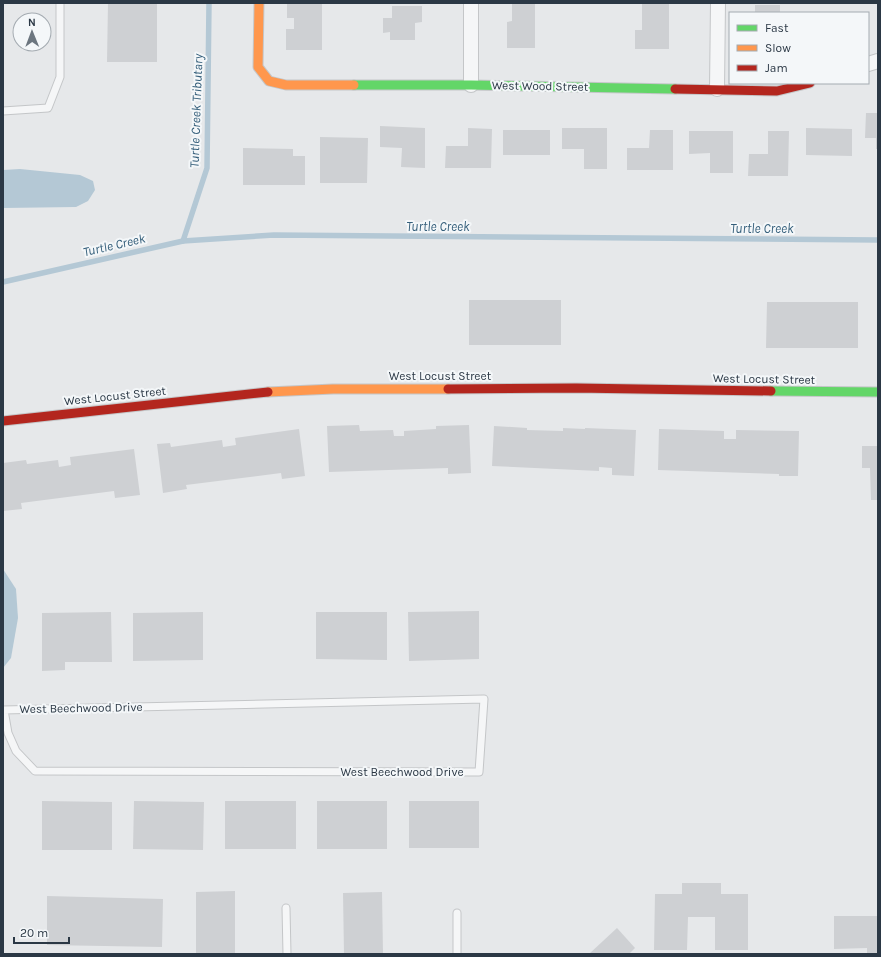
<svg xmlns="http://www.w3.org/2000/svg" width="881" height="957" font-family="Karla,sans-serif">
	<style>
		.water { fill: #b4c8d5 }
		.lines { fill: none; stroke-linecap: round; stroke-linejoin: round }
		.stream { stroke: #b4c8d5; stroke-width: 5.5 }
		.building { fill: #ced0d3 }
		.lane-casing { stroke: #c4c6c8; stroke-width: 9 }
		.street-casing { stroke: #c4c6c8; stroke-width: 16 }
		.fast-casing { stroke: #c4c6c8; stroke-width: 11 }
		.slow-casing { stroke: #c4c6c8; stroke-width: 11 }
		.jam-casing { stroke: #c4c6c8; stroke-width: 11 }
		.lane { stroke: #f5f6f7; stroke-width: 7 }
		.street { stroke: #f5f6f7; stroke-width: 14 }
		.fast { stroke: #63d668; stroke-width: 9 }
		.slow { stroke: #ff974d; stroke-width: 9 }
		.jam { stroke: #b3261e; stroke-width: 9 }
		.labels { text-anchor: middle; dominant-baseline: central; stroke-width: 4; stroke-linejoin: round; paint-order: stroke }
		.street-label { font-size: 12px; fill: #2b3845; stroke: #f4f7f9 }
		.water-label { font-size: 13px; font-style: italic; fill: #345e7a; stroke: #f4f7f9 }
	</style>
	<rect width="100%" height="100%" fill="#e6e8ea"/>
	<g class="water">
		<path d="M20,169L80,175L93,181L95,190L88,201L76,207L3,208V170Z"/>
		<path d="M3,569L16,589L18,618L11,658L3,668Z"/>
	</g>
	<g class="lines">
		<g class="stream">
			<path d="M183,241L207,168L209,3"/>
			<path d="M3,282L183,241L274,235L878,240"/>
		</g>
	</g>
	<g class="building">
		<path d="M108,3H157V62H107Z"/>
		<path d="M287,3H322V50H286V29H294V18H287Z"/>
		<path d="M512,3H535V48H507V22L512,21Z"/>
		<path d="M642,3H669V49H635V30H642Z"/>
		<rect x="755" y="5" width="25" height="8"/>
		<path d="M392,6H422V22L415,23V40H390V32L383,33V18H392Z"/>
		<path d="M866,113H878V149H876V138H865Z"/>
		<path d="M380,126L425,128V168L401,167L402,148L380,147Z"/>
		<path d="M468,128L492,129L491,168H445L446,146H468Z"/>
		<path d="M562,128H607V169H584V149H562Z"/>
		<path d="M806,128L852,129V156L806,155Z"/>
		<rect x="503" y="130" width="47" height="25"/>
		<path d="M650,130H673V170H627V148H649Z"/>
		<path d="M689,131H733V173H710V153L689,154Z"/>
		<path d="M768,131H789L788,176H748L749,154H768Z"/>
		<path d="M320,137L368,138L367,183H320Z"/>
		<path d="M243,148L293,149V156H305V185H243Z"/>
		<rect x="469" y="300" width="92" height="45"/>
		<path d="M767,302H858V348H766Z"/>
		<path d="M359,425L360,431L393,430L394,436H404V431L436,429V426L469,425L471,473L448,474V468L329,472L327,426Z"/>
		<path d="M494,426L527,428V430L563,431V428L585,429V428L636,430L634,476L612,475V468L599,467V471L492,466Z"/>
		<path d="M299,429L305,476L282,479L281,473L186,485L187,489L163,493L157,444L170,443L171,447L222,440L223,447L236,445L235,438Z"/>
		<path d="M659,429L724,431V439H736V430L799,431L798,476H779V474L658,470Z"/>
		<path d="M862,446H878V500H871L870,468H862Z"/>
		<path d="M134,449L140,495L115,498L114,491L21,503L22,509L3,511V463L26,460L27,464L58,460L59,467L71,465L70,457Z"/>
		<path d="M479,611V659L409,661L408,612Z"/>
		<path d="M111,612L112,662H65V670L42,671V613Z"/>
		<path d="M203,612V660L133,661V613Z"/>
		<path d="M316,612H387V660L316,659Z"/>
		<path d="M42,801L112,802V850H42Z"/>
		<path d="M134,801L204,802L203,850L133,849Z"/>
		<rect x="225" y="801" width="71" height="48"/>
		<rect x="317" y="801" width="70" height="48"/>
		<rect x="409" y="801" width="70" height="47"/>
		<path d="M682,883H721V894H748V950H715V917H688L687,950H654L655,894H682Z"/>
		<path d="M235,891V954H196V892Z"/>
		<path d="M382,892L383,954H344L343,893Z"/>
		<path d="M47,896L163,899L162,947L47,945Z"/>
		<path d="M834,916H878V954H867V948L834,949Z"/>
		<path d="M617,928L635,948L629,954H589Z"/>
	</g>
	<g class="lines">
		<defs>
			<g id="lane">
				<path d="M3,111L48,108L60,77V3"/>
				<path d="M3,710L484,699L479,772L35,771L16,751L8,733L4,710"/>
				<path d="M286,908L287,954"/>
				<path d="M457,954V913"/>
			</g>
			<g id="street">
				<path d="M471,3V85"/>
				<path d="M868,64L878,61"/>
				<path d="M717,89L718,3"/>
			</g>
			<g id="fast">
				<path d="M354,85H471L675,89"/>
				<path d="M771,391L878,392"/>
			</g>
			<g id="slow">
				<path d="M259,3L258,67L269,81L286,85H354"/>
				<path d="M268,392L333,389H448"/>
			</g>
			<g id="jam">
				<path d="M675,89L777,91L810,83"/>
				<path d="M448,389L576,388L771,391"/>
				<path d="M3,421L268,392"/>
			</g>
		</defs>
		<use href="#lane" class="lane-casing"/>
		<use href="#street" class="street-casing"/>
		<use href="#fast" class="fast-casing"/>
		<use href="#slow" class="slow-casing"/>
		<use href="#jam" class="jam-casing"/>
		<use href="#lane" class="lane"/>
		<use href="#street" class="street"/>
		<use href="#fast" class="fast"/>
		<use href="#slow" class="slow"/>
		<use href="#jam" class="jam"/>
	</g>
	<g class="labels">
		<g class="street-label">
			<text transform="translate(540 86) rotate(1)">West Wood Street</text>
			<text x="440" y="376">West Locust Street</text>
			<text transform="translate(764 379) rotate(1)">West Locust Street</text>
			<text transform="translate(115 396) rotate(-6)">West Locust Street</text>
			<text transform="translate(81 708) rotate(-1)">West Beechwood Drive</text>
			<text x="402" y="772">West Beechwood Drive</text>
		</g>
		<g class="water-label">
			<text transform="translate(196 111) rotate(-88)">Turtle Creek Tributary</text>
			<text x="438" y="226">Turtle Creek</text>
			<text x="762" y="228">Turtle Creek</text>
			<text transform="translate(114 245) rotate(-13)">Turtle Creek</text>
		</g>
	</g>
	<rect width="881" height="957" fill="none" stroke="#2b3845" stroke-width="8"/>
	<rect x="729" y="12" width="140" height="72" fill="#f4f7f9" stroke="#a4abb1"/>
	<rect x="737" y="25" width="20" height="6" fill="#63d668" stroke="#a4abb1"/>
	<text x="765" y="32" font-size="12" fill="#2b3845">Fast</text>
	<rect x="737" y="45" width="20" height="6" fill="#ff974d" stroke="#a4abb1"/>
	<text x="765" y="52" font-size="12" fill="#2b3845">Slow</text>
	<rect x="737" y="65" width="20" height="6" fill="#b3261e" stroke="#a4abb1"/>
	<text x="765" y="72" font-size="12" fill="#2b3845">Jam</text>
	<g transform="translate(32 32) rotate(359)"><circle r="19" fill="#f4f7f9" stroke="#a4abb1"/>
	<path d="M0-3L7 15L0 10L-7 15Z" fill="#6c767f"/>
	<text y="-6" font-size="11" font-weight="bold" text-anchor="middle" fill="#2b3845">N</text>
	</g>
	<path d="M14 937v6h55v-6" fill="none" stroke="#2b3845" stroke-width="2"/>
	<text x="20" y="937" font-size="12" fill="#2b3845" stroke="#f4f7f9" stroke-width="3" paint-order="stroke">20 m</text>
</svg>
